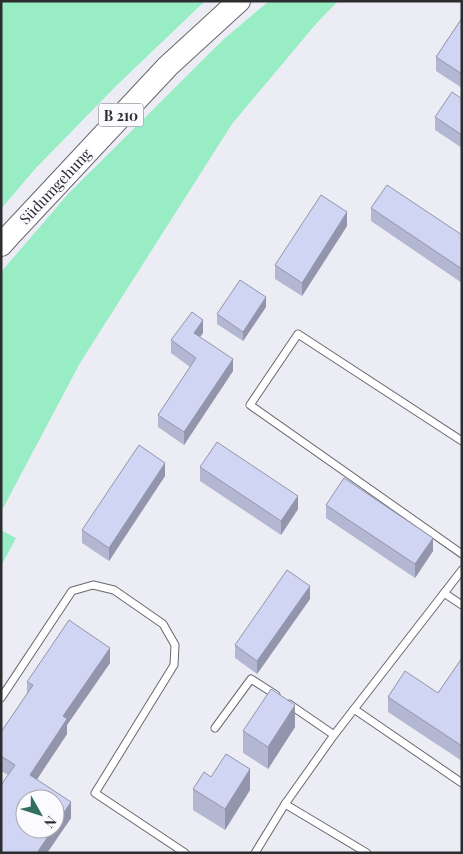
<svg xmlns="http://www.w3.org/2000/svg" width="463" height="854" font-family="'Playfair Display',serif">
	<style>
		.green { fill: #98edc4 }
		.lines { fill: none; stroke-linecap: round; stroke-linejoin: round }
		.lane-casing { stroke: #68686f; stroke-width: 9 }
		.primary-casing { stroke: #68686f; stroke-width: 24 }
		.lane { stroke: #fff; stroke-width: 7 }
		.primary { stroke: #fff; stroke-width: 22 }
		.wall { fill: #b4b7d2 }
		.shaded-wall { fill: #9295ab }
		.building { fill: #d1d5f4; stroke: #9295ab }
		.labels { text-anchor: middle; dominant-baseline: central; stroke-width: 5; stroke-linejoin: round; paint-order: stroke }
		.shield { fill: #fafaff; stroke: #6a6a6e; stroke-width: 1 }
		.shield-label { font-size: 14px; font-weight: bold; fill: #2d2d30 }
		.street-label { font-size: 15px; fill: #2d2d30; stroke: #fafaff }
	</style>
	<rect width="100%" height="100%" fill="#ecedf4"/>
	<g class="green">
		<path d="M1,1H205L117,85L35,169L1,209Z"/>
		<path d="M269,1H338L315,25L232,124L80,363L1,512V272L69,193L225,38Z"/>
		<path d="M1,530L16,538L1,566Z"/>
	</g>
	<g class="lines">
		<defs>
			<g id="lane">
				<path d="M462,441L298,334L250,405L462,554"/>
				<path d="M444,593L462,605"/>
				<path d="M1,698L72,591L93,585L114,590L163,624L175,645L174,665L95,793L185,853"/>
				<path d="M289,704L334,735"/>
				<path d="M354,709L462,783"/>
				<path d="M215,728L251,679L276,695"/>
				<path d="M285,804L367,853"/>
				<path d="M255,853L285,804L334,735L462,570"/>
			</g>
			<path id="primary" d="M1,245L10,235L168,66L239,1"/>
		</defs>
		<use href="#lane" class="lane-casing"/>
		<use href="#primary" class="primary-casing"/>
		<use href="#lane" class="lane"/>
		<use href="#primary" class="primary"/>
	</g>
	<g class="wall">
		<path d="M462,18V88L436,71V57Z"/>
		<path d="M462,99V148L435,130V117Z"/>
		<path d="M371,208L462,235V283L371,221Z"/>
		<path d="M347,226L302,296L275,279V265Z"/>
		<path d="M266,307L243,341L217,324V314Z"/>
		<path d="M203,333L200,337L233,371L184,445L158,427V415L190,367L171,353V340Z"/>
		<path d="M200,467L298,509L281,535L200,481Z"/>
		<path d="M165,476L109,561L82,543V530Z"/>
		<path d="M326,505L433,551L415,578L326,518Z"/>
		<path d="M310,599L257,674L235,658V645Z"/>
		<path d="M462,658V761L388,712V697L438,693Z"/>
		<path d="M110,663L67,725V734L37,779L71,818L47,853H1L8,775L1,771V732L27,694V682Z"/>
		<path d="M295,727L268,769L243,753V731Z"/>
		<path d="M193,789L250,790L225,830L193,810Z"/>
	</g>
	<g class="shaded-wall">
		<path d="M347,212V226L302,296V283Z"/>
		<path d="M266,297V307L243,341V332Z"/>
		<path d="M203,320V333L194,345V333Z"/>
		<path d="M233,359V371L184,445V432Z"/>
		<path d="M165,463V476L109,561V548Z"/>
		<path d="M298,496V509L281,535V521Z"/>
		<path d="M433,538V551L415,578V564Z"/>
		<path d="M310,586V599L257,674V661Z"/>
		<path d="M110,648V663L67,725V734L30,790V775L63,716Z"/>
		<path d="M295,705V727L268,769V747Z"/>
		<path d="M250,769V790L225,830V809Z"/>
		<path d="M71,802V818L47,853H37L53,829H55V825Z"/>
	</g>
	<g class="building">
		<path d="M462,18V74L436,57Z"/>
		<path d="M452,92L462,99V135L435,117Z"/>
		<path d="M387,185L462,235V269L371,208Z"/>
		<path d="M321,195L347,212L302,283L275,265Z"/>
		<path d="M240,280L266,297L243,332L217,314Z"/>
		<path d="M192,312L203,320L194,333L233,359L184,432L158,415L196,358L171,340Z"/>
		<path d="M217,442L298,496L281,521L200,467Z"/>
		<path d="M139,445L165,463L109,548L82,530Z"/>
		<path d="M344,478L433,538L415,564L326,505Z"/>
		<path d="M287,570L310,586L257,661L235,645Z"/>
		<path d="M69,620L110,648L63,716L67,719L30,775L71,802L55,825V799H25V829H53L37,853H1V785L15,765L1,756V732L33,685L27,682Z"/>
		<path d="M462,658V746L388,697L405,671L438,693Z"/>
		<path d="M271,689L295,705L268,747L243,731Z"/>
		<path d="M226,754L250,769L225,809L193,789L204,772L211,777Z"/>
	</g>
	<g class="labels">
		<rect class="shield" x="98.5" y="103.5" width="45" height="23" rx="4"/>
		<g class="shield-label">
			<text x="121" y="115">B 210</text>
		</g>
		<g class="street-label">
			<text transform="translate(55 186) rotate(-47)">Südumgehung</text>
		</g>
	</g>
	<rect width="463" height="854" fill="none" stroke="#2d2d30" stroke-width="5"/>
	<g transform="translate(40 814) rotate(129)"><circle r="24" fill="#fafaff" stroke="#a8a8ac"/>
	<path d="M0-4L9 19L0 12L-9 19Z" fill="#31705e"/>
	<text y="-8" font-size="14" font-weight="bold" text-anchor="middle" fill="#2d2d30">N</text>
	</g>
</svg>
